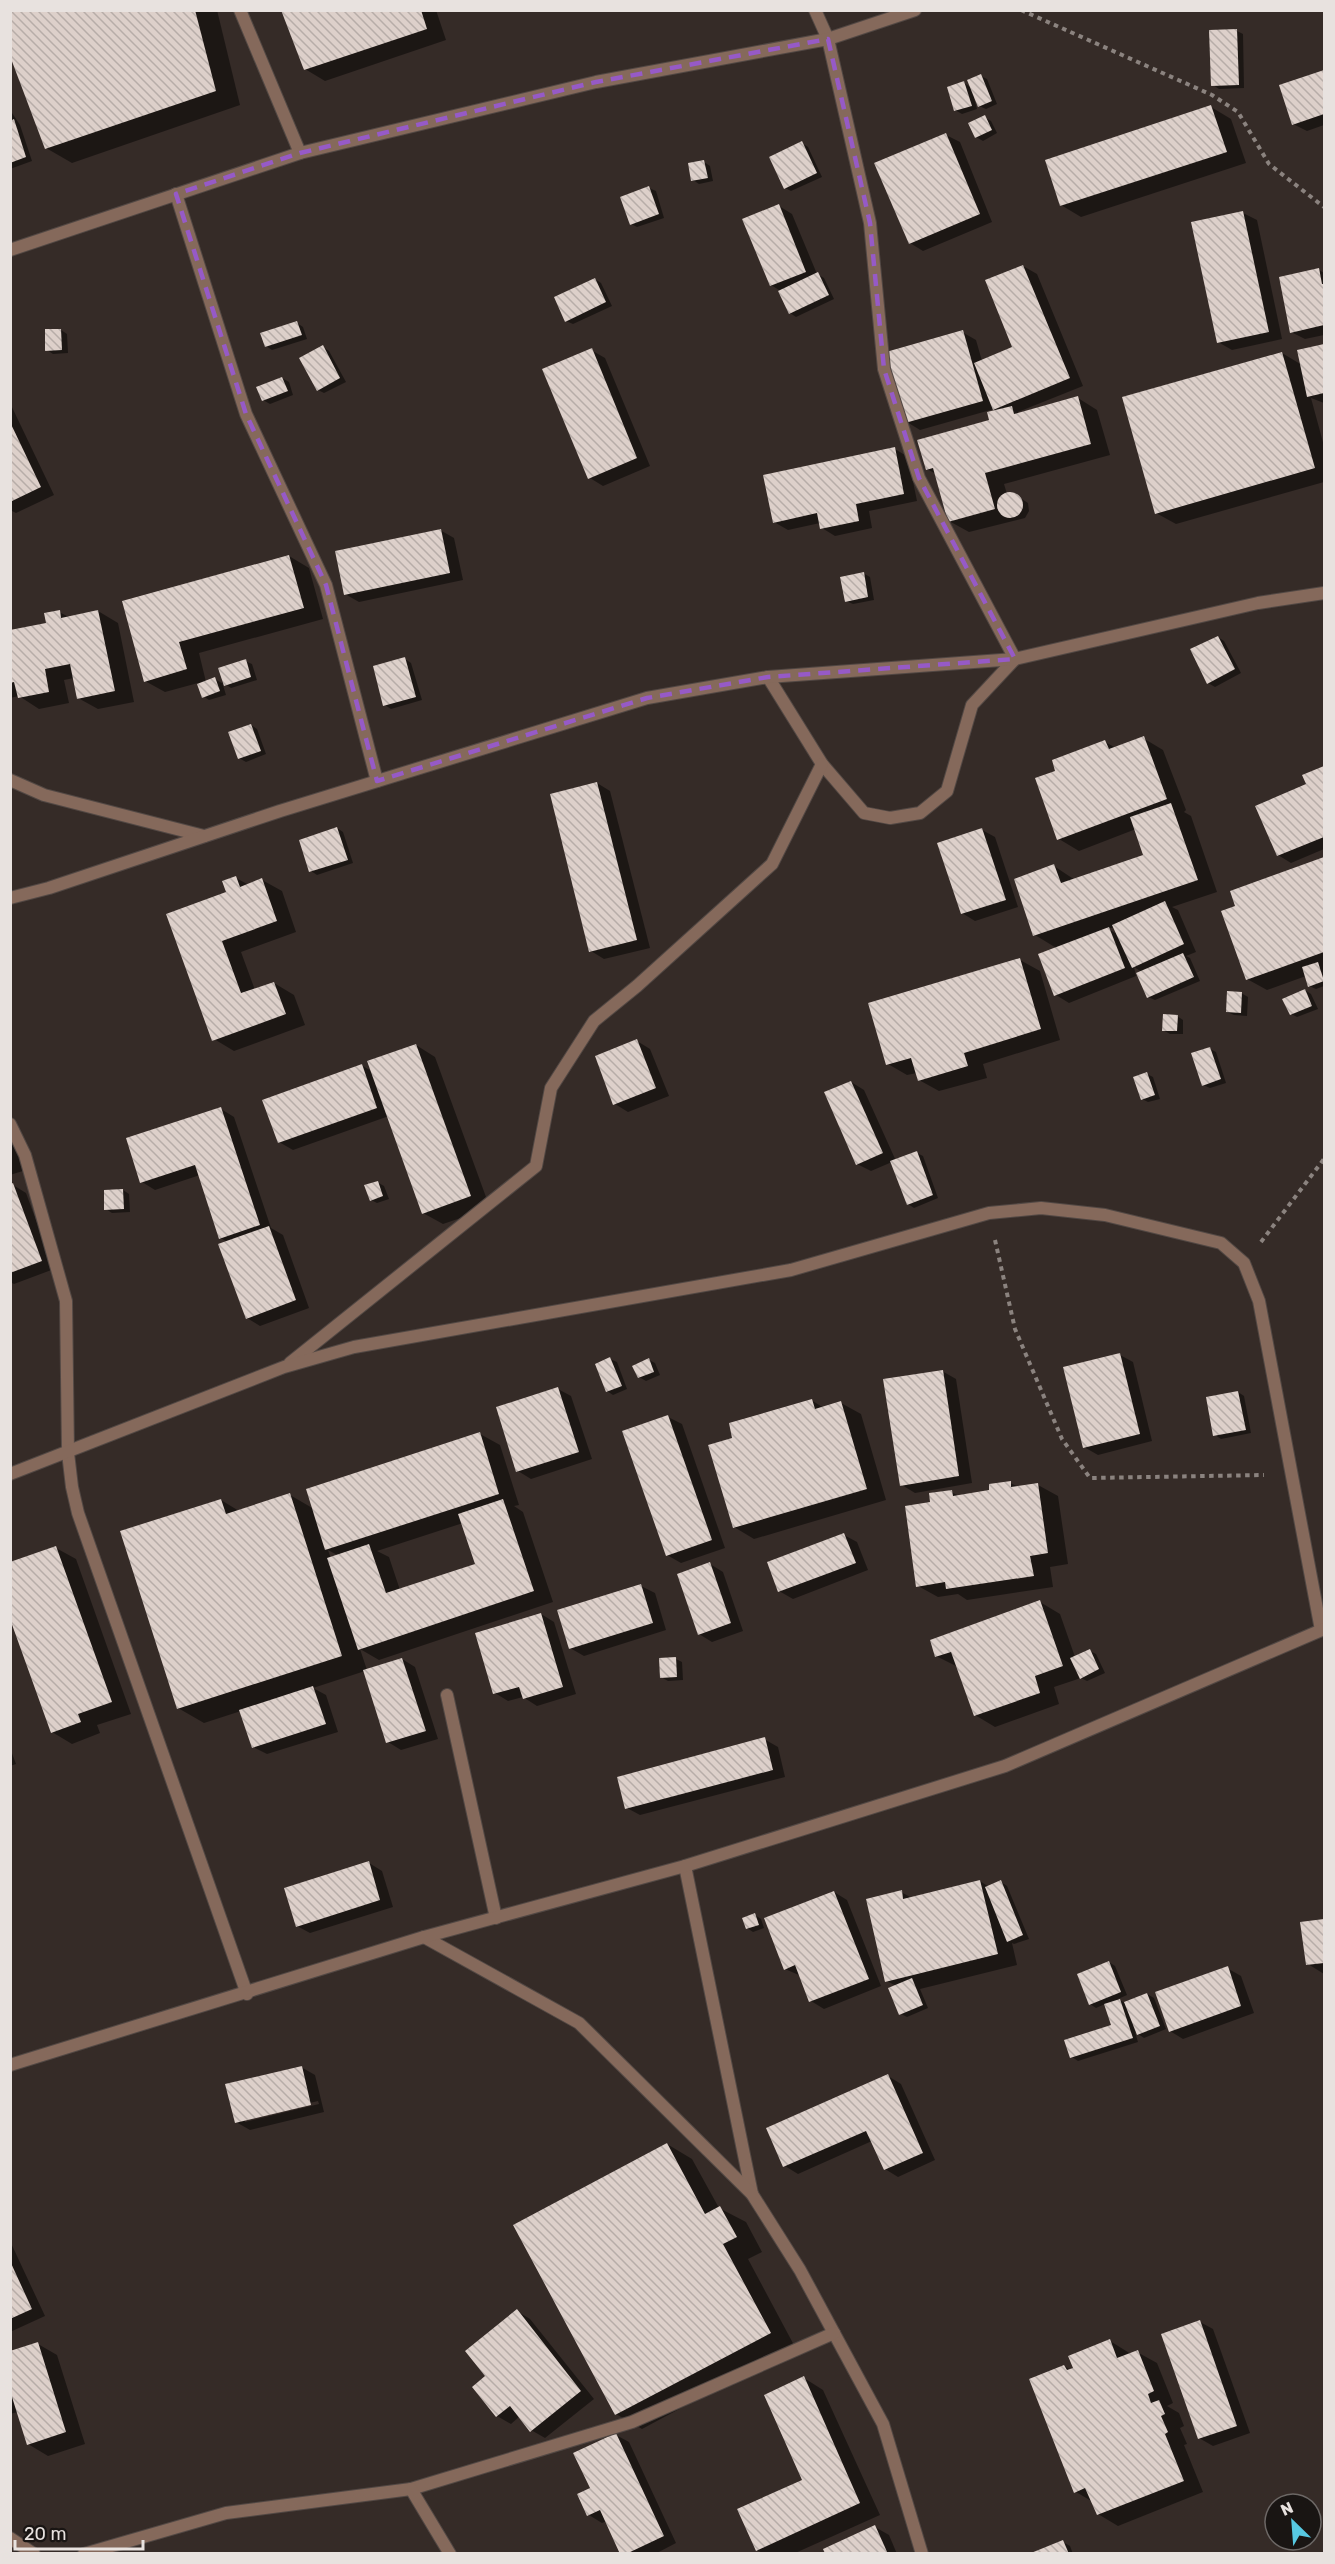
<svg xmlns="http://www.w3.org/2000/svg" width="1335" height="2564" font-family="Rubik,sans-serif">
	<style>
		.shadow { fill: #0007; fill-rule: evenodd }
		.building { fill: url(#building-back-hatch) }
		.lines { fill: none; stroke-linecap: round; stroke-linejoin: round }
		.lane-casing { stroke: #524844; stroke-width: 14 }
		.street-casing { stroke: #524844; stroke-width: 14 }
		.path { stroke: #8b837f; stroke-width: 4; stroke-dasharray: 4.5 4.5; stroke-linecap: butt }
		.lane { stroke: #85695b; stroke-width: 12 }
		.street { stroke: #85695b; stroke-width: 12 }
		.marked { fill: none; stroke: #965ac7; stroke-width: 4.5; stroke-dasharray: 12 8; stroke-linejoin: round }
	</style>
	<defs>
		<pattern id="building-back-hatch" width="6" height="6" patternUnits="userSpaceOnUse" patternTransform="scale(1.5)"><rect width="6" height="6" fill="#ddd0ca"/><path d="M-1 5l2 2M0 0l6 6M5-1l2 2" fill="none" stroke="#b7ada8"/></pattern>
	</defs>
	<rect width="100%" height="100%" fill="#352b27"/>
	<g class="shadow">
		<path d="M10,10H217L240,105L72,163L46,148Z"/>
		<path d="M283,10H436L446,40L325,81L305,69Z"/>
		<path d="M1237,31L1243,34L1244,88L1219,89L1213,85Z"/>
		<path d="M1324,71V125L1307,131L1293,124L1281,86Z"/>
		<path d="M981,76L987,79L997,104L986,109L979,106L976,97L974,98L977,109L962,114L955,110L964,83L972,88Z"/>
		<path d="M1211,107L1231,119L1246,163L1081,217L1061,205Z"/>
		<path d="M10,110L20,125L32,161L10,169Z"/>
		<path d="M984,117L991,121L997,133L983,141L976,137Z"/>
		<path d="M946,135L960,142L992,222L923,251L910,243Z"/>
		<path d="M802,143L808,147L822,177L791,191L785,188Z"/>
		<path d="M704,162L710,166L713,181L699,184L693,180Z"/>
		<path d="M649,188L656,191L664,218L637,227L631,224Z"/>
		<path d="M779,206L792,214L817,274L824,278L834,299L796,317L790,313L779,290L771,285Z"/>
		<path d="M1243,213L1257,220L1282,339L1232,350L1218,342Z"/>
		<path d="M1023,266L1037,274L1083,386L1018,412L1019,414L1078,398L1097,410L1110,455L1004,484L1007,494H1014L1028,503L1029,511L1025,518L969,532L949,521L936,474L927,469L991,421L998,411L994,409L920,430L907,422L962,332L976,340L982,361L1014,348Z"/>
		<path d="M1319,270L1324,273V335L1305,339L1291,332Z"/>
		<path d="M595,279L601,283L612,306L573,324L566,321Z"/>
		<path d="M297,323L303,327L307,339L272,350L266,346Z"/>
		<path d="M61,330L67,334L68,353L53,354L47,350Z"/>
		<path d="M1324,346V403L1311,398L1324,446V482L1176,524L1156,513L1282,353L1302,365L1299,351Z"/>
		<path d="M323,347L329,351L346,382L324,393L318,390Z"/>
		<path d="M591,350L605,358L650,466L603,486L590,478Z"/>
		<path d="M282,378L289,382L293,395L270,404L263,400Z"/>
		<path d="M10,403L54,495L16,513L10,510Z"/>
		<path d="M895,449L908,457L917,501L869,511L872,528L835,536L822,528L820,523L788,530L774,522Z"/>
		<path d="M440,530L454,538L463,580L359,602L345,594Z"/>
		<path d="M289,556L309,568L323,619L199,653L206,682L215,679L225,685L245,661L252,664L257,680L231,688L222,682L226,695L209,700L203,696L198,683L165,692L145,681L124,602Z"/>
		<path d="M863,573L870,577L874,600L853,604L846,601Z"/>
		<path d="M98,611L118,623L134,702L98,709L78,698L74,678L64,680L69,703L39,709L19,696L10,698V632L48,624L59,612L69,617Z"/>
		<path d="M1218,637L1224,641L1241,673L1215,687L1208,683Z"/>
		<path d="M405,659L411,663L422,700L391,709L385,705Z"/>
		<path d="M251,725L257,729L266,754L246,762L239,758Z"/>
		<path d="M1143,738L1163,750L1186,810L1184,812L1191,816L1217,892L1172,907L1178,910L1196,952L1186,956L1190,958L1200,981L1155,1000L1148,997L1142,972L1134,967L1136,976L1069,1003L1056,995L1058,949L1035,935L1054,866L1075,880L1145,856L1136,829L1079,851L1059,839L1057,771L1105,742L1116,748ZM1114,927L1117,934L1108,929Z"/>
		<path d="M1324,768V849L1291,863L1278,855L1308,785L1304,776Z"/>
		<path d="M597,783L610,791L650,948L604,959L591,951Z"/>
		<path d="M337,828L343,832L353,863L317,875L311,871Z"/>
		<path d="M982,830L995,837L1018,907L975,921L962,913Z"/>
		<path d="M1324,858V986L1316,989L1309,986L1306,976L1267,990L1247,979L1237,907L1232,892Z"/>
		<path d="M236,878L249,885L262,880L282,891L296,932L241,952L255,990L274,983L294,995L305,1025L234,1051L214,1039L168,915L228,892Z"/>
		<path d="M1020,960L1040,971L1060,1040L983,1064L987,1078L939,1091L919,1080L917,1073L907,1075L888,1064Z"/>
		<path d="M1305,990L1311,994L1318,1009L1297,1017L1291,1014Z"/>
		<path d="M1241,993L1248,997L1247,1016L1234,1015L1227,1012Z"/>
		<path d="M1177,1016L1183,1020V1034H1170L1163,1030Z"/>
		<path d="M637,1041L650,1049L669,1096L628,1112L615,1104Z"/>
		<path d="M416,1045L435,1057L490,1208L443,1224L423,1213L389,1116L293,1150L279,1142L361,1065L373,1072Z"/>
		<path d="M1210,1049L1216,1052L1226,1083L1210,1088L1203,1085Z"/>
		<path d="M1147,1074L1153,1077L1160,1099L1148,1102L1142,1099Z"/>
		<path d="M851,1082L864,1090L896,1161L917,1153L923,1156L938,1198L914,1208L908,1204L892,1162L871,1171L857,1164Z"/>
		<path d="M221,1109L234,1117L271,1228L283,1235L309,1308L260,1326L247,1318L228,1242L220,1238L200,1175L155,1190L142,1182Z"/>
		<path d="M10,1126L26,1170L10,1175Z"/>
		<path d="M377,1182L384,1186L389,1199L377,1203L371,1200Z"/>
		<path d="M13,1185L26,1193L54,1269L14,1284L10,1282V1186Z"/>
		<path d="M123,1190L129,1194L130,1212L112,1213L106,1209Z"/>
		<path d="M1120,1355L1133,1362L1152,1441L1098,1455L1084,1447Z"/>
		<path d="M610,1359L617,1362L627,1389L613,1395L607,1391Z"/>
		<path d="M649,1360L655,1363L660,1375L646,1381L639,1377Z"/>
		<path d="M942,1371L956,1379L972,1483L915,1493L902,1485Z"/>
		<path d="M558,1389L571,1396L592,1459L531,1479L518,1471Z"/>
		<path d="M1238,1392L1244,1396L1251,1433L1221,1439L1215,1435Z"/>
		<path d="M811,1400L824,1408L841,1403L861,1414L886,1500L754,1539L734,1527V1439Z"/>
		<path d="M668,1417L682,1424L725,1548L681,1563L667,1555Z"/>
		<path d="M480,1434L500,1445L519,1505L514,1506L523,1512L553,1602L379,1660L360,1649L367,1670L402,1659L415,1667L438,1739L401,1750L388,1742L365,1671L313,1688L326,1695L338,1732L267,1754L253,1747L241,1711L204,1723L178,1708L221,1500L239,1511L290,1495L314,1509ZM463,1523L477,1564L400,1590L389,1557L377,1551ZM328,1550L339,1556L331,1559Z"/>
		<path d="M1010,1483L1019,1487L1038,1485L1058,1496L1068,1564L1050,1567L1053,1587L967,1600L958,1594L938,1597L918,1586L932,1504L951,1492L959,1496L991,1491Z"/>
		<path d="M844,1535L857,1542L868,1570L793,1599L779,1591Z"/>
		<path d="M56,1548L76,1559L131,1714L97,1725L100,1733L72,1744L52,1732Z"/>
		<path d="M710,1564L723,1572L743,1631L712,1642L699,1634Z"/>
		<path d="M641,1586L655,1593L666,1630L584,1656L570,1648Z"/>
		<path d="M1040,1602L1060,1614L1075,1657L1090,1651L1096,1654L1105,1673L1087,1681L1081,1678L1054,1687L1059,1704L995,1727L975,1715L958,1667L936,1656Z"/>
		<path d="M541,1614L554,1622L576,1694L537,1706L523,1697L508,1701L495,1693Z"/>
		<path d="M676,1659L682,1662L683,1680L668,1681L661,1677Z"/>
		<path d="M764,1739L778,1747L785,1777L640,1815L627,1808Z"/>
		<path d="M10,1748L16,1764L10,1766Z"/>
		<path d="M369,1863L382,1871L393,1907L310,1933L297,1926Z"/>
		<path d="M980,1881L989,1887L1001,1882L1007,1886L1029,1939L1014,1944L1012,1943L1017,1965L920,1989L928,2008L907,2017L901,2014L896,1986L887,1981L901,1892L912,1898Z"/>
		<path d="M834,1892L847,1900L881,1986L824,2009L811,2001L801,1976L785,1969Z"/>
		<path d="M755,1915L761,1919L764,1928L753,1932L747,1928Z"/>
		<path d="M1324,1920V1974L1308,1964L1302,1924Z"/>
		<path d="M1109,1962L1115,1966L1127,1995L1118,1999L1125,2003L1147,1994L1154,1998L1166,2029L1144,2038L1135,2032L1138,2042L1078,2061L1072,2057L1113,2026L1105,2004L1096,2008L1090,2004Z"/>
		<path d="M1227,1968L1241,1976L1254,2013L1183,2039L1170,2031Z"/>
		<path d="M301,2067L315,2075L324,2112L250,2130L236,2122ZM318,2101L319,2104L245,2122V2119Z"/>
		<path d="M888,2076L901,2084L935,2160L898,2177L885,2169L872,2141L798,2174L785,2166Z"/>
		<path d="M667,2144L692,2159L719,2208L746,2222L762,2252L748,2259L795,2347L642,2429L616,2414Z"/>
		<path d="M10,2241L45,2316L10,2332Z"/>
		<path d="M517,2311L530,2319L594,2399L545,2438L531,2430L520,2416L511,2424L497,2416L487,2376Z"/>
		<path d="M1200,2322L1213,2329L1250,2433L1213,2446L1199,2438Z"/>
		<path d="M1110,2341L1131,2354L1137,2352L1157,2363L1173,2403L1167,2406L1179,2413L1184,2426L1180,2428L1187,2444L1184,2445L1203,2492L1118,2526L1098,2514L1093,2502L1076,2492L1064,2366L1071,2370Z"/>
		<path d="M38,2344L57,2355L85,2444L48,2456L28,2444L18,2412L10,2414V2352Z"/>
		<path d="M804,2378L823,2390L880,2515L793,2554H764L757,2550L804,2481Z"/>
		<path d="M616,2435L629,2442L676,2543L655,2554H622L607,2521L602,2523L589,2515L592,2489Z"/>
		<path d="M875,2527L889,2535L897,2554H827Z"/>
		<path d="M1063,2542L1070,2546L1073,2554H1035Z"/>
	</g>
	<g class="building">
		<path d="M10,10H195L216,91L45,149L10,56Z"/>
		<path d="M281,10H421L427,29L304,70Z"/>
		<path d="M1237,29L1239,85L1211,86L1209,30Z"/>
		<path d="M1324,70V114L1292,125L1279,85Z"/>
		<path d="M981,74L992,101L978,107L967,80Z"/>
		<path d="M964,81L972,106L954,111L947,87Z"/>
		<path d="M1211,105L1227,152L1060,206L1045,160Z"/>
		<path d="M985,115L992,130L975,138L968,123Z"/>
		<path d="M14,119L26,157L10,163V121Z"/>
		<path d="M946,133L980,214L909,244L874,163Z"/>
		<path d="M802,141L817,173L784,189L769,157Z"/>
		<path d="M704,160L708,178L691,181L688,163Z"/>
		<path d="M649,186L659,214L630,225L620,197Z"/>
		<path d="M779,204L806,272L770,286L742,219Z"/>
		<path d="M1243,211L1269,332L1217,343L1191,222Z"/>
		<path d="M1023,265L1070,378L993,410L974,363L1012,347L985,280Z"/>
		<path d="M1319,268L1322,284H1324V325L1290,333L1279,277Z"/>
		<path d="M818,272L829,295L789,314L778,291Z"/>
		<path d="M595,278L606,302L565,322L554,297Z"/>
		<path d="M297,321L302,335L265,347L260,333Z"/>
		<path d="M45,329H61L62,350L45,351Z"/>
		<path d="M963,330L983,401L905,423L886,352Z"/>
		<path d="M1324,344V393L1307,397L1297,350Z"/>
		<path d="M323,345L340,378L317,391L299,358Z"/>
		<path d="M592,348L637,458L588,479L542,369Z"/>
		<path d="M1282,352L1315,468L1155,514L1122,397Z"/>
		<path d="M282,377L288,391L262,401L256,387Z"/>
		<path d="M1078,396L1091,444L985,473L995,509L948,522L933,468L926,470L917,440L989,420L987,412L1012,406L1014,414Z"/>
		<path d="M10,422L41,487L10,502Z"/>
		<path d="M895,447L904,494L856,504L859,521L820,529L817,513L773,523L763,475Z"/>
		<circle cx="1010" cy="505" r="13"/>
		<path d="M441,529L450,573L344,595L335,551Z"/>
		<path d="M289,555L304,608L179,642L187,669L144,682L122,601Z"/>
		<path d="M864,572L868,597L845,602L840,577Z"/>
		<path d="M60,610L61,618L98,610L115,691L77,699L70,664L45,669L49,692L18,698L14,682L10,683V630L46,623L44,613Z"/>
		<path d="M1218,636L1235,669L1207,684L1190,649Z"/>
		<path d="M405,657L416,697L383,706L373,666Z"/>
		<path d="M246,659L251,677L224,686L218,668Z"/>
		<path d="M215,677L220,691L202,698L197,684Z"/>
		<path d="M251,724L261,751L238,759L228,732Z"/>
		<path d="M1144,736L1167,799L1057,840L1035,778L1055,771L1052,760L1105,740L1109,749Z"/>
		<path d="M1324,766V837L1277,856L1255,806L1306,784L1302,775Z"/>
		<path d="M597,782L637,940L589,952L550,794Z"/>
		<path d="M1171,803L1198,880L1033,936L1014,879L1054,864L1061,883L1143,855L1130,817Z"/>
		<path d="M337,827L348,860L309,872L299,840Z"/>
		<path d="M982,828L1006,900L961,914L937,843Z"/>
		<path d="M1324,857V952L1246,980L1221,911L1235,906L1230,891Z"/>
		<path d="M236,876L240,887L262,878L277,921L222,941L241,993L274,982L286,1014L212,1041L166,914L226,892L222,881Z"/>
		<path d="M1165,901L1184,944L1132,968L1112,925Z"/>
		<path d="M1109,927L1125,968L1054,996L1038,954Z"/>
		<path d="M1183,953L1194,977L1147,998L1136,973Z"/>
		<path d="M1020,958L1041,1029L964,1053L968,1066L918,1081L911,1058L886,1065L868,1003Z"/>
		<path d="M1318,962L1324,981L1308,987L1302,967Z"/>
		<path d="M1305,989L1312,1006L1290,1015L1282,999Z"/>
		<path d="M1227,991L1242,992L1241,1013L1226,1012Z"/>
		<path d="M1163,1014L1178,1015L1177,1031H1162Z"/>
		<path d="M637,1039L656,1088L613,1105L595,1056Z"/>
		<path d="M416,1044L471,1196L422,1214L367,1061Z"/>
		<path d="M1210,1047L1221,1079L1202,1086L1191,1053Z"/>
		<path d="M362,1064L377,1108L278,1143L262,1100Z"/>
		<path d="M1147,1072L1155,1095L1141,1100L1133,1077Z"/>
		<path d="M851,1081L883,1153L856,1165L824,1092Z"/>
		<path d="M221,1107L260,1225L219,1239L195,1165L140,1183L126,1138Z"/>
		<path d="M917,1151L933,1195L907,1205L890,1161Z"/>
		<path d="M378,1181L383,1196L370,1201L364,1185Z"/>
		<path d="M13,1183L42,1261L10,1273V1184Z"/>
		<path d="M123,1189L124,1209L104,1210V1190Z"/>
		<path d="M269,1226L296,1300L246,1319L218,1244Z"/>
		<path d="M1120,1353L1140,1434L1083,1448L1063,1367Z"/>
		<path d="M610,1357L622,1386L606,1392L595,1364Z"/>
		<path d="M649,1358L654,1372L638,1378L632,1366Z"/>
		<path d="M943,1370L959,1476L900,1486L883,1379Z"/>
		<path d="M558,1387L579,1452L516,1472L496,1407Z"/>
		<path d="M1238,1391L1246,1430L1213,1436L1206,1397Z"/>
		<path d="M812,1399L815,1409L841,1401L867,1489L733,1528L708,1445L732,1438L729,1423Z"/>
		<path d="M668,1415L712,1540L666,1556L622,1431Z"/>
		<path d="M480,1432L499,1494L325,1550L306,1489Z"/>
		<path d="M1011,1481V1487L1038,1483L1048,1553L1030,1556L1034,1576L946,1589L945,1582L916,1587L905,1506L930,1502L929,1493L952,1490L953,1496L989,1490V1484Z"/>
		<path d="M290,1493L342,1656L177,1709L120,1531L221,1499L226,1514Z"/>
		<path d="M503,1499L534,1591L358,1650L327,1558L369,1544L386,1593L475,1564L458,1514Z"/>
		<path d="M844,1533L856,1563L778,1592L767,1562Z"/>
		<path d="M56,1546L112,1702L78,1714L81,1722L51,1733L10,1619V1562Z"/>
		<path d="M710,1562L731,1623L698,1635L677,1574Z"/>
		<path d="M641,1584L653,1623L569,1649L557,1610Z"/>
		<path d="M1040,1600L1063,1666L1035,1676L1040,1693L974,1716L951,1652L935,1657L930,1640Z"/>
		<path d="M541,1613L563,1687L523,1699L519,1687L493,1694L475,1633Z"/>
		<path d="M1090,1649L1099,1669L1080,1679L1070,1658Z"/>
		<path d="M676,1657L677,1677L660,1678L659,1658Z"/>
		<path d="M402,1658L426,1731L386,1743L363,1670Z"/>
		<path d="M313,1686L326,1724L252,1748L239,1710Z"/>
		<path d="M765,1737L773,1770L625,1809L617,1777Z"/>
		<path d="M369,1861L380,1900L296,1927L284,1888Z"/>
		<path d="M980,1880L998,1954L885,1982L866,1899L902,1890L903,1899Z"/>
		<path d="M1001,1880L1023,1935L1007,1942L985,1887Z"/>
		<path d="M834,1891L869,1979L809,2002L795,1965L784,1970L764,1918Z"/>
		<path d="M755,1913L759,1925L746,1929L742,1918Z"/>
		<path d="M1324,1919V1963L1306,1965L1300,1922Z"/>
		<path d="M1109,1961L1121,1992L1089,2005L1077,1974Z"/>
		<path d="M1228,1966L1241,2006L1169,2032L1155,1992Z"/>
		<path d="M912,1978L923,2005L899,2015L888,1988Z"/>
		<path d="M1147,1993L1160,2026L1137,2035L1124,2002Z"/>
		<path d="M1120,1999L1133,2038L1070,2058L1064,2040L1111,2025L1104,2004Z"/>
		<path d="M302,2066L311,2105L235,2123L225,2084Z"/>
		<path d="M888,2074L923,2153L884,2170L866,2131L783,2167L766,2128Z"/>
		<path d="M667,2143L705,2214L720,2206L737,2237L723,2244L771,2333L615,2415L513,2225Z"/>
		<path d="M10,2261L32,2309L10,2319Z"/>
		<path d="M517,2309L581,2391L530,2432L510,2406L496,2417L472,2387L485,2376L465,2351Z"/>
		<path d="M1200,2320L1237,2426L1198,2439L1161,2334Z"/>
		<path d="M1110,2339L1117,2358L1138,2350L1154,2391L1148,2394L1151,2403L1159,2400L1165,2414L1161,2416L1168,2432L1165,2434L1184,2481L1097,2515L1085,2488L1074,2493L1029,2379L1064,2365L1067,2370L1073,2368L1068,2356Z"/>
		<path d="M38,2342L66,2432L27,2445L12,2397H10V2351Z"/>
		<path d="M804,2376L860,2503L756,2551L737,2509L802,2480L764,2395Z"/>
		<path d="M616,2433L664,2536L626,2554H620L600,2510L587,2516L577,2494L590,2488L573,2453Z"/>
		<path d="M875,2525L888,2554H825L823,2549Z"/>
		<path d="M1063,2540L1069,2554H1031V2553Z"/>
	</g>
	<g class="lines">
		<defs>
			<g id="lane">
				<path d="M768,677L822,764L864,813L890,818L920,813L947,791L972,705L1015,659"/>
				<path d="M447,1695L496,1918"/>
			</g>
			<g id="street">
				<path d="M240,10L300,153"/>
				<path d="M815,10L828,39L870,223L884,369L919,478L1015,659"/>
				<path d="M176,194L246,414L326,585L377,781"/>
				<path d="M10,250L300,153L596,82L828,39L915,10"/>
				<path d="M10,780L44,795L204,836"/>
				<path d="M10,898L49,888L280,811L647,698L768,677L1015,659L1258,603L1324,593"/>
				<path d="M10,1124L25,1155L66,1301L68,1453L72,1487L78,1513L247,1994"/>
				<path d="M290,1363L536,1166L551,1088L594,1021L637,986L772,864L822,764"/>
				<path d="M10,1474L284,1367L354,1347L791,1270L989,1213L1041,1208L1105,1215L1221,1243L1244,1263L1259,1301L1321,1630"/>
				<path d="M685,1866L752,2194"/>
				<path d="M424,1937L579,2023L752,2194L800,2270L883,2424L922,2554"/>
				<path d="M10,2065L424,1937L685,1866L1005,1766L1324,1629"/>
				<path d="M411,2489L632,2422L834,2333"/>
				<path d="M10,2538L34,2554"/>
				<path d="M84,2554L226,2513L411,2489L450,2554"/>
			</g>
		</defs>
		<use href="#lane" class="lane-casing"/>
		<use href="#street" class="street-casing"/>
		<g class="path">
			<path d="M1021,10L1212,95L1238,112L1269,164L1324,207"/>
			<path d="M995,1240L1015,1329L1062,1439L1090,1478L1264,1475"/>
			<path d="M1261,1242L1324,1159"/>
		</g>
		<use href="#lane" class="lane"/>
		<use href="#street" class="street"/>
	</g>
	<path class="marked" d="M828,39L870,223L884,369L919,478L1015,659L768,677L647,698L377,781L326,585L246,414L176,194L300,153L596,82Z"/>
	<rect width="1335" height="2564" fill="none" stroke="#e8e2df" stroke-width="24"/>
	<g transform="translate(1293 2522) rotate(335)"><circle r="28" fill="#191513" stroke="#6c6765" stroke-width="1.5"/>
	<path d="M0-4.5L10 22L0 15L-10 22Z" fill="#57c9e2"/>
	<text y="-9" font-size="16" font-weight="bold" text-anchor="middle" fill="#e8e2df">N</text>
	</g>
	<path d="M15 2540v9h128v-9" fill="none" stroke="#e8e2df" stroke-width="3"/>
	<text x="24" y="2540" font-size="18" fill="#e8e2df" stroke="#191513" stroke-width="4.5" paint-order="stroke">20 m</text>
</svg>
